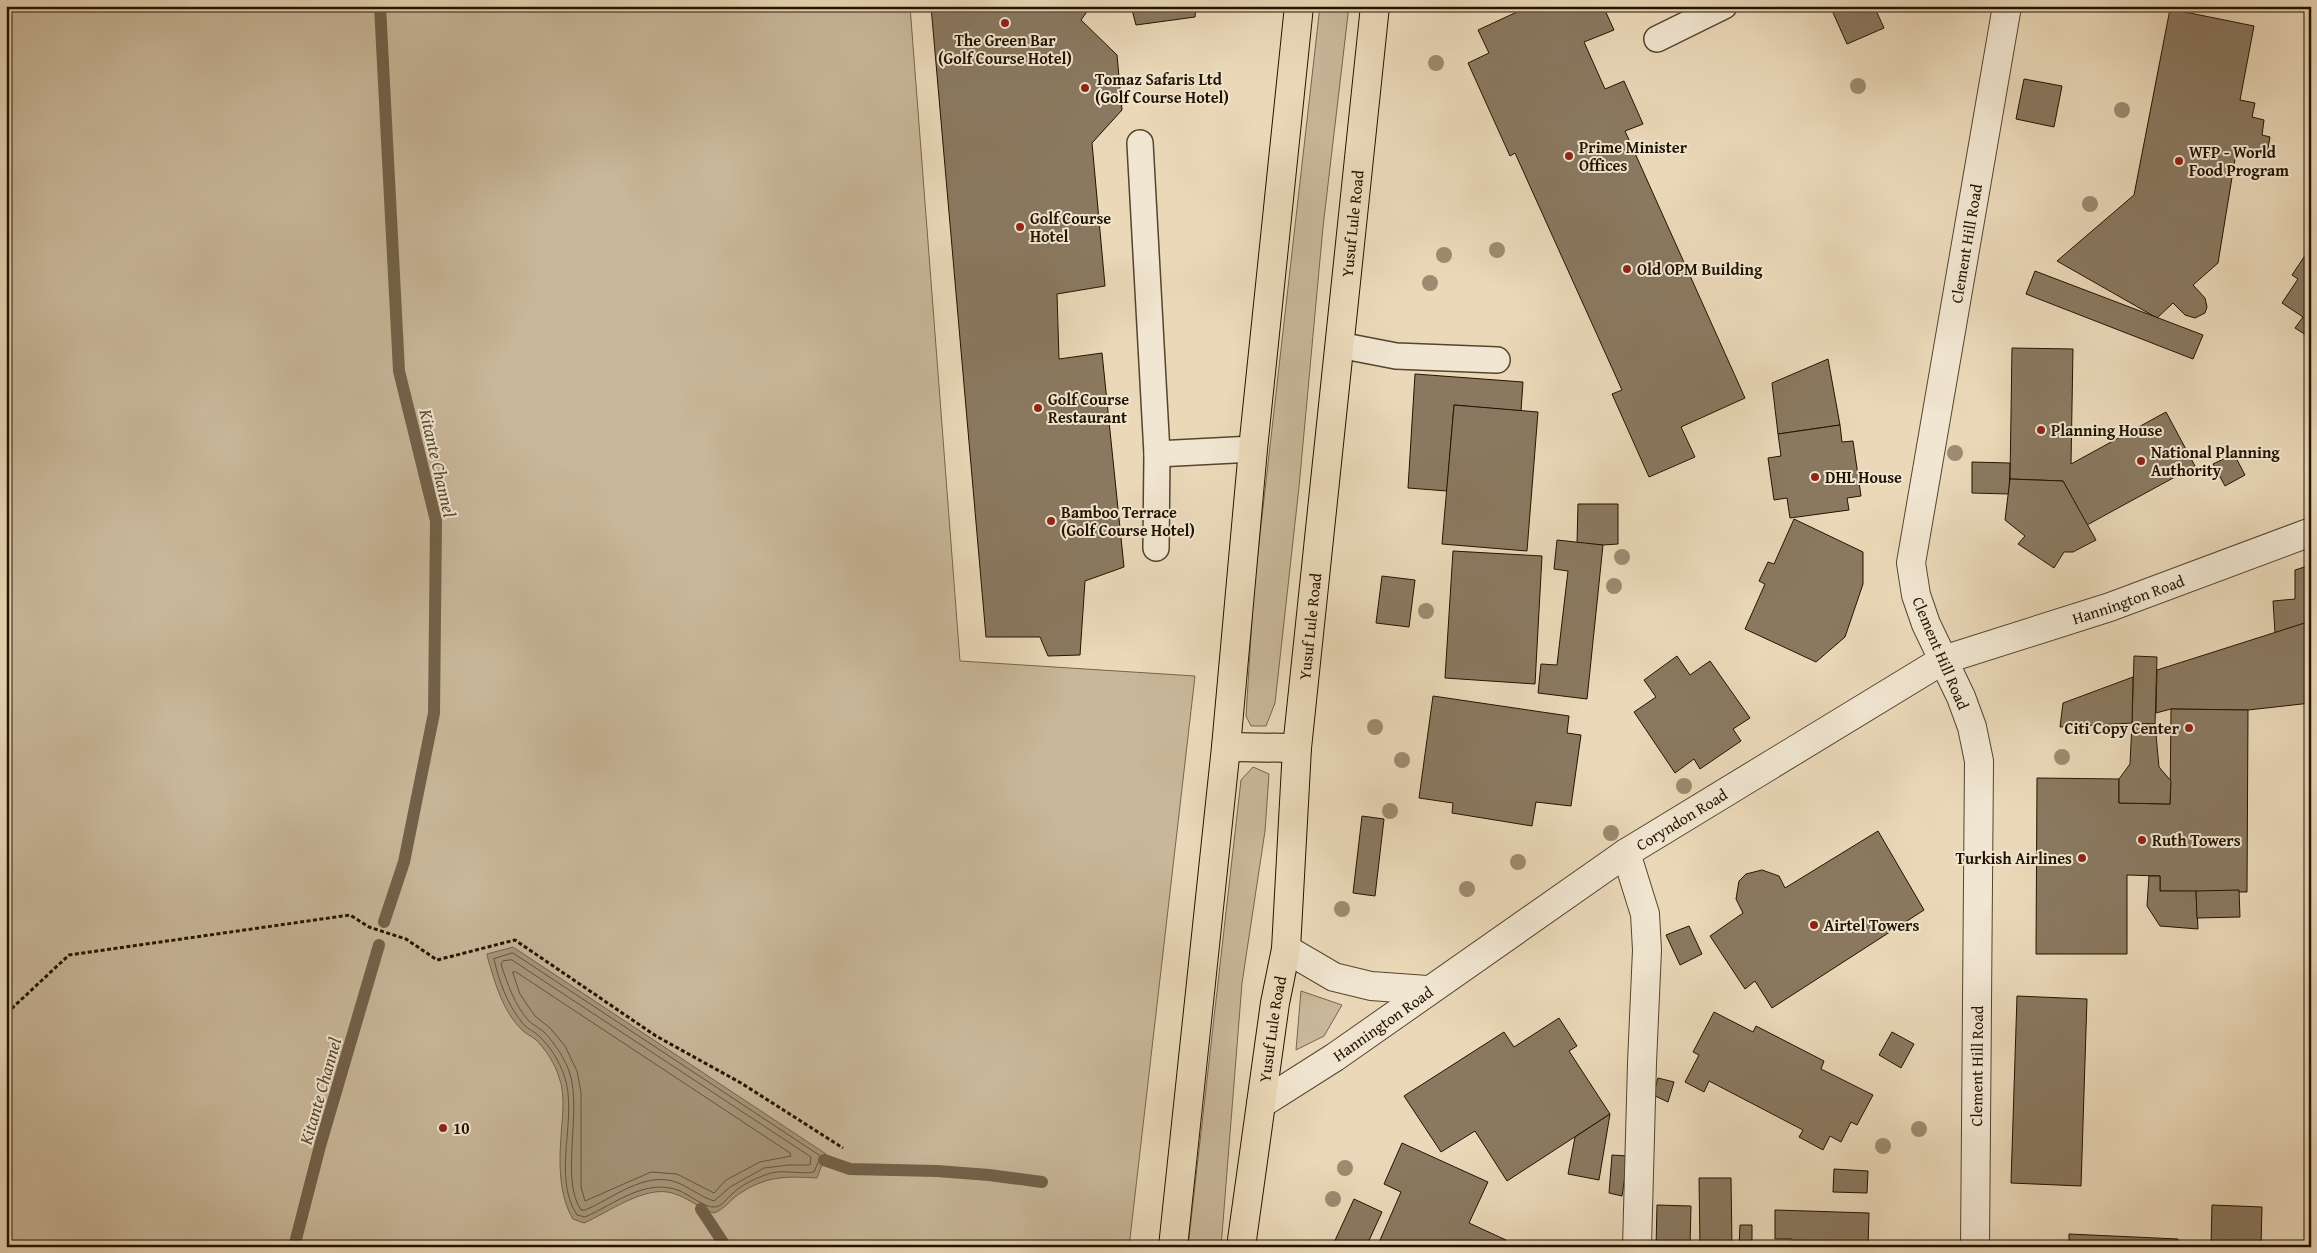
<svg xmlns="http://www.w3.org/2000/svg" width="2317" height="1253" font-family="'Gentium Book Plus',serif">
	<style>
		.green { fill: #c8b799; stroke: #76654c }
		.water { fill: #a69579; stroke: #726149 }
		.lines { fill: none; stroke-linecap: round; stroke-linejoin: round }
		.shore { stroke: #64543c; stroke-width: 1 }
		.stream { stroke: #726149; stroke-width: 12 }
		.building { fill: #8a7960; stroke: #231300 }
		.lane-casing { stroke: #55442e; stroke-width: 28 }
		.street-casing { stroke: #55442e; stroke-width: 30 }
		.primary-casing { stroke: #231300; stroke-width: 30 }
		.path { stroke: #231300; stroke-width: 3; stroke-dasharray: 4 2.5; stroke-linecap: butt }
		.lane { stroke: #f1e6d1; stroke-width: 25 }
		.street { stroke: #f1e6d1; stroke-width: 28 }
		.primary { stroke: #ead8b8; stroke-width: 28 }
		.tree { fill: #9c8b70 }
		.poi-dot { fill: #8f2418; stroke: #f1e6d1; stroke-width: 2 }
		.labels { text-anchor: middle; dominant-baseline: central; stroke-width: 4; stroke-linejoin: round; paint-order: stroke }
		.poi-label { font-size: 16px; font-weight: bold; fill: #231300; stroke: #f1e6d1; text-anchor: start }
		.street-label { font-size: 16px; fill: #231300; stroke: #f1e6d1 }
		.water-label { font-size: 18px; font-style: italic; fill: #574730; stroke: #f1e6d1 }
	</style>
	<rect width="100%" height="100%" fill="#ead8b8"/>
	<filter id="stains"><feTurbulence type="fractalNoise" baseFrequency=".004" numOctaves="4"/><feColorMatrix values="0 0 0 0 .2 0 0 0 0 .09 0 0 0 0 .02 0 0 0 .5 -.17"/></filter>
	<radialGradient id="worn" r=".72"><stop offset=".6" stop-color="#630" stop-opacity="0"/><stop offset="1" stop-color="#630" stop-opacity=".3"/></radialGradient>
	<g class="green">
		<path d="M6,6H910L960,661L1195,676L1129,1247H6Z"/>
		<path d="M1320,6H1349L1323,227L1299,487L1275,703L1266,726H1251L1246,716L1254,587Z"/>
		<path d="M1253,767L1269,774L1265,831L1242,983L1221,1247H1188L1241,780Z"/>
		<path d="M1301,991L1342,1005L1324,1036L1296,1050Z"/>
	</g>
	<path class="water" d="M513,947L826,1154L817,1178C785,1176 766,1176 739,1194C729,1201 726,1208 714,1213C699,1208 687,1197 672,1193C645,1185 609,1212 584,1223L573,1219C559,1196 559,1164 561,1137C562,1118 566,1096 559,1077C555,1064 545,1048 535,1039C531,1036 526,1034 522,1030C503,1012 495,983 488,959L487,954Z"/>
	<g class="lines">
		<g class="shore">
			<path d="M513,953L819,1155L820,1158L814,1172C799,1175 781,1168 765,1175C754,1179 741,1185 732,1194C727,1198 722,1207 714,1207C706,1208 689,1195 680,1191C646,1177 615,1204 585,1217L577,1215C551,1175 579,1117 564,1075C559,1061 550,1046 539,1036C535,1032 528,1029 524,1025C508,1006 499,982 494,959Z"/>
			<path d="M512,960L811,1157L810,1165H789L764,1168L730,1187L714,1201C701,1197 689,1187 676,1182C644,1171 612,1199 585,1210H581C560,1179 582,1112 570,1074C566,1060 555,1044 545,1033C540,1028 534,1026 529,1021C515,1006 507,983 501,964L503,961Z"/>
			<path d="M513,972H516L790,1153L791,1156L760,1162L726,1180L714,1193L677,1174L651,1172L585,1201L581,1187V1092L577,1071L565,1046L550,1028L535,1016L530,1009L520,994Z"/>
		</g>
		<g class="stream">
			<path d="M380,6L399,371L436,521L434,713L404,862L384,922"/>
			<path d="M824,1160L850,1169L937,1171L989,1175L1042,1182"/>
			<path d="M701,1209L726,1247"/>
			<path d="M294,1247L320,1146L379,945"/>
		</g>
	</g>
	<g class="building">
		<path d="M931,6H1091L1081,20L1117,55L1122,110L1092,143L1105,286L1057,294L1059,359L1102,353L1124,567L1085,581L1080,655L1048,656L1040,637H986Z"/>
		<path d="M1131,6H1196L1195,17L1136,25Z"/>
		<path d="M1530,6H1603L1614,30L1584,42L1605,89L1624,81L1643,124L1625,131L1745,398L1681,427L1695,457L1649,477L1612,394L1622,390L1515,153L1510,156L1468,63L1489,53L1478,30Z"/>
		<path d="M1830,6H1874L1884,28L1847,44Z"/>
		<path d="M2170,9L2254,26L2240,100L2255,103L2252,117L2264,120L2262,135L2270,137L2266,159L2236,153L2218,263L2193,285L2205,298L2207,307L2205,313L2195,318L2185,315L2173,303L2157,318L2057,261L2134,195Z"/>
		<path d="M2024,79L2062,86L2054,127L2016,119Z"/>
		<path d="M2310,248H2311V338L2295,328L2303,317L2282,303L2298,279L2292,275Z"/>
		<path d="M2035,271L2203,335L2193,359L2026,294Z"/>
		<path d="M2012,348L2073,349L2071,464L2166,412L2195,466L2087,525L2063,481L2010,479Z"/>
		<path d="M1828,359L1840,425L1778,434L1772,383Z"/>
		<path d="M1415,374L1523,382L1521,411L1454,405L1447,491L1408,488Z"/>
		<path d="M1454,405L1538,412L1527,551L1442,544Z"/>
		<path d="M1840,425L1842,442L1853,441L1861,496L1847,498L1849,510L1790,518L1787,498L1774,500L1768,458L1781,456L1778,434Z"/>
		<path d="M2234,454L2245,475L2225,486L2213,464Z"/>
		<path d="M1972,462L2010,463L2009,494L1972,493Z"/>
		<path d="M2010,479L2063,481L2096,540L2073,552H2064L2054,568L2018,544L2025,536L2005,520Z"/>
		<path d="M1578,504H1618V544L1603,545L1577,543Z"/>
		<path d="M1794,519L1863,552V584L1845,637L1816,662L1745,629L1765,584L1759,581L1768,562L1774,564Z"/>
		<path d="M1557,540L1603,545L1587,699L1538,693L1541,664L1557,665L1568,571L1554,569Z"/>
		<path d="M1453,551L1542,556L1535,684L1445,678Z"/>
		<path d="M2311,565V621L2275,633L2273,601L2295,599V570Z"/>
		<path d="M1382,576L1415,580L1409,627L1376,623Z"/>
		<path d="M2311,621V703L2248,710L2171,709L2156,713L2157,670Z"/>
		<path d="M1677,656L1690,675L1710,661L1750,718L1733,729L1741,741L1700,769L1694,759L1675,773L1634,712L1656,697L1644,680Z"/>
		<path d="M2134,656L2157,657L2155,724L2132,723Z"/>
		<path d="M2133,677L2132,723L2060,727L2063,703Z"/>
		<path d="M1433,696L1569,716L1567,733L1581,735L1571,806L1536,802L1532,826L1452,813L1453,803L1419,798Z"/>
		<path d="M2171,709L2248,710L2247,892L2160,891V876L2127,875V954H2036L2037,778L2119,779V803L2170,804Z"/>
		<path d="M2132,723L2155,724L2159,767L2171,781L2170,804L2119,803V779L2130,764Z"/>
		<path d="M1362,816L1384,819L1375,896L1353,893Z"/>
		<path d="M1878,831L1924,910L1772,1008L1755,981L1745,989L1710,936L1743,913L1736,899L1739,881L1746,874L1762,870L1779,876L1785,888Z"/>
		<path d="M2149,876H2160V891H2196L2198,929L2160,926L2147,906Z"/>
		<path d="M2239,890L2240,917L2197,918L2196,891Z"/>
		<path d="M1689,926L1702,954L1680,965L1666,935Z"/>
		<path d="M2017,996L2087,999L2081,1186L2011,1183Z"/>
		<path d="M1714,1012L1753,1032L1756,1026L1824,1061L1821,1069L1873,1095L1857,1125L1851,1122L1841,1142L1830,1136L1823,1150L1799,1137L1803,1130L1709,1081L1704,1092L1685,1082L1699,1055L1693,1052Z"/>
		<path d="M1559,1018L1577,1046L1569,1051L1610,1114L1507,1181L1475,1131L1441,1152L1404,1096L1504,1032L1514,1047Z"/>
		<path d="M1892,1032L1914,1044L1901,1068L1879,1055Z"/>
		<path d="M1658,1078L1674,1082L1668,1102L1653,1095Z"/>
		<path d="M1610,1114L1599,1180L1568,1174L1575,1137Z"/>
		<path d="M1402,1143L1488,1182L1469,1223L1506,1240L1503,1247H1377L1401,1192L1384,1184Z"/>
		<path d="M1612,1155L1628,1156L1622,1196L1609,1193Z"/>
		<path d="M1834,1169L1868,1171L1867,1193L1833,1192Z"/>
		<path d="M1699,1178H1731L1732,1247H1700Z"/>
		<path d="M1354,1199L1382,1212L1366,1247H1332Z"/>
		<path d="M1657,1205L1691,1206L1690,1247H1656Z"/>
		<path d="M2212,1205L2262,1207L2261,1247H2211Z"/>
		<path d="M1775,1210L1869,1213L1868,1247H1792V1239H1775Z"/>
		<path d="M1740,1225H1752V1247H1739Z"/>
		<path d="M2069,1234L2178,1239V1247H2069Z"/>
	</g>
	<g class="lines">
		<defs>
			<g id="lane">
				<path d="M1657,39L1724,6"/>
				<path d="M1140,143L1157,454L1156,548"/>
				<path d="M1339,345L1396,356L1497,360"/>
				<path d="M1157,454L1253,449"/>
			</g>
			<g id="street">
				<path d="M1626,853L1645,914L1647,950L1642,1063L1637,1247"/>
				<path d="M1286,949L1334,977L1371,986L1427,990"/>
				<path id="s1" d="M1261,1104L1335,1057L1626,853L1943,660L2110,607L2311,532"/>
				<path id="s2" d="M1975,1247L1979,761L1972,727L1961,697L1926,624L1916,595L1911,563L2007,6"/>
			</g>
			<g id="primary">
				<path d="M1226,747L1297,748"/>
				<path d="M1173,1247L1226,747L1253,449L1299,6"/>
				<path id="s3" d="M1241,1247L1275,1003L1286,949L1297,748L1375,6"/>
			</g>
		</defs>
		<use href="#lane" class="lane-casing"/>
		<use href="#street" class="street-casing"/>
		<use href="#primary" class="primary-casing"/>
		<path class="path" d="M6,1011H9L69,955L350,915L369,927L406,939L437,960L515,940L656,1036L741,1083L843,1148"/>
		<use href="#lane" class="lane"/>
		<use href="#street" class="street"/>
		<use href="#primary" class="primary"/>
	</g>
	<g class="tree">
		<circle cx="1436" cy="63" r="8"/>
		<circle cx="1858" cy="86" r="8"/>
		<circle cx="2122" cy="110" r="8"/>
		<circle cx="2090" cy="204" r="8"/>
		<circle cx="1497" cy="250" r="8"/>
		<circle cx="1444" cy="255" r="8"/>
		<circle cx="1430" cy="283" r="8"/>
		<circle cx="1955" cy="453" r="8"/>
		<circle cx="1622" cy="557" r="8"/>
		<circle cx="1614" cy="586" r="8"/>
		<circle cx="1426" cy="611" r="8"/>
		<circle cx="1375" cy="727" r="8"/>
		<circle cx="2062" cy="757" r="8"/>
		<circle cx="1402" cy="760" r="8"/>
		<circle cx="1684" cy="786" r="8"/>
		<circle cx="1390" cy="811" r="8"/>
		<circle cx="1611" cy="833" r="8"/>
		<circle cx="1518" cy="862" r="8"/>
		<circle cx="1467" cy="889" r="8"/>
		<circle cx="1342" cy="909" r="8"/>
		<circle cx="1919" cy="1129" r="8"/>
		<circle cx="1883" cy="1146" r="8"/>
		<circle cx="1345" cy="1168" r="8"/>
		<circle cx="1333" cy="1199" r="8"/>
	</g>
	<g class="poi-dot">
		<circle cx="1005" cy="23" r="5"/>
		<circle cx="1085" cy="88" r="5"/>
		<circle cx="1569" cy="156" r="5"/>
		<circle cx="2179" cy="161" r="5"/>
		<circle cx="1020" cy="227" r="5"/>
		<circle cx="1627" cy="269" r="5"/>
		<circle cx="1038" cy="408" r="5"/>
		<circle cx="2041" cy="430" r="5"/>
		<circle cx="2141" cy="461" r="5"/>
		<circle cx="1815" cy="477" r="5"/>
		<circle cx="1051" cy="521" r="5"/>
		<circle cx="2189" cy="728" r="5"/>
		<circle cx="2142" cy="840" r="5"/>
		<circle cx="2082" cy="858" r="5"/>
		<circle cx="1814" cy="925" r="5"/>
		<circle cx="443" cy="1128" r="5"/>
	</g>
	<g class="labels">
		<g class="poi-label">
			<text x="1005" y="40" text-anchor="middle">The Green Bar<tspan x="1005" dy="18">(Golf Course Hotel)</tspan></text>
			<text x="1095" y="79">Tomaz Safaris Ltd<tspan x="1095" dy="18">(Golf Course Hotel)</tspan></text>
			<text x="1579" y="147">Prime Minister<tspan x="1579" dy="18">Offices</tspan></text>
			<text x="2189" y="152">WFP - World<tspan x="2189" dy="18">Food Program</tspan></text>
			<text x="1030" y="218">Golf Course<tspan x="1030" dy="18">Hotel</tspan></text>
			<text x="1637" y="269">Old OPM Building</text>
			<text x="1048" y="399">Golf Course<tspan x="1048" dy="18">Restaurant</tspan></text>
			<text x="2051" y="430">Planning House</text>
			<text x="2151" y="452">National Planning<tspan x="2151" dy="18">Authority</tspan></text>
			<text x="1825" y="477">DHL House</text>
			<text x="1061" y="512">Bamboo Terrace<tspan x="1061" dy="18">(Golf Course Hotel)</tspan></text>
			<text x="2179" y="728" text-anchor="end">Citi Copy Center</text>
			<text x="2152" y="840">Ruth Towers</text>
			<text x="2072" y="858" text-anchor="end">Turkish Airlines</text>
			<text x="1824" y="925">Airtel Towers</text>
			<text x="453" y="1128">10</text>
		</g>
		<g class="street-label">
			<text stroke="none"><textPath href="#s3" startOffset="1030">Yusuf Lule Road</textPath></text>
			<text stroke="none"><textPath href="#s2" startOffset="1021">Clement Hill Road</textPath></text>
			<text stroke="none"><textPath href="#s1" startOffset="1009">Hannington Road</textPath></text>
			<text stroke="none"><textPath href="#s3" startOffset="625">Yusuf Lule Road</textPath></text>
			<text transform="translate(1941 653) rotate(67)">Clement Hill Road</text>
			<text stroke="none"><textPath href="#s1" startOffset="508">Coryndon Road</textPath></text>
			<text stroke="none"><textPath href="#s1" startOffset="146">Hannington Road</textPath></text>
			<text stroke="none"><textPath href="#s3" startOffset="220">Yusuf Lule Road</textPath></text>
			<text stroke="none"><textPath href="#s2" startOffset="181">Clement Hill Road</textPath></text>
		</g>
		<g class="water-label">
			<text transform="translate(438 463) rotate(77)">Kitante Channel</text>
			<text transform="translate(320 1091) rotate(-74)">Kitante Channel</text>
		</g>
	</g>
	<rect width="2317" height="1253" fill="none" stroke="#ead8b8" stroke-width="25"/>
	<rect x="8" y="8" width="2302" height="1238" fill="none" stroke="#231300" stroke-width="2.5"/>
	<rect x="12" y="12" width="2292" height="1228" fill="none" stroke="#231300"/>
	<rect width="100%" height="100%" filter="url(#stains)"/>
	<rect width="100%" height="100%" fill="url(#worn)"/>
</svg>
